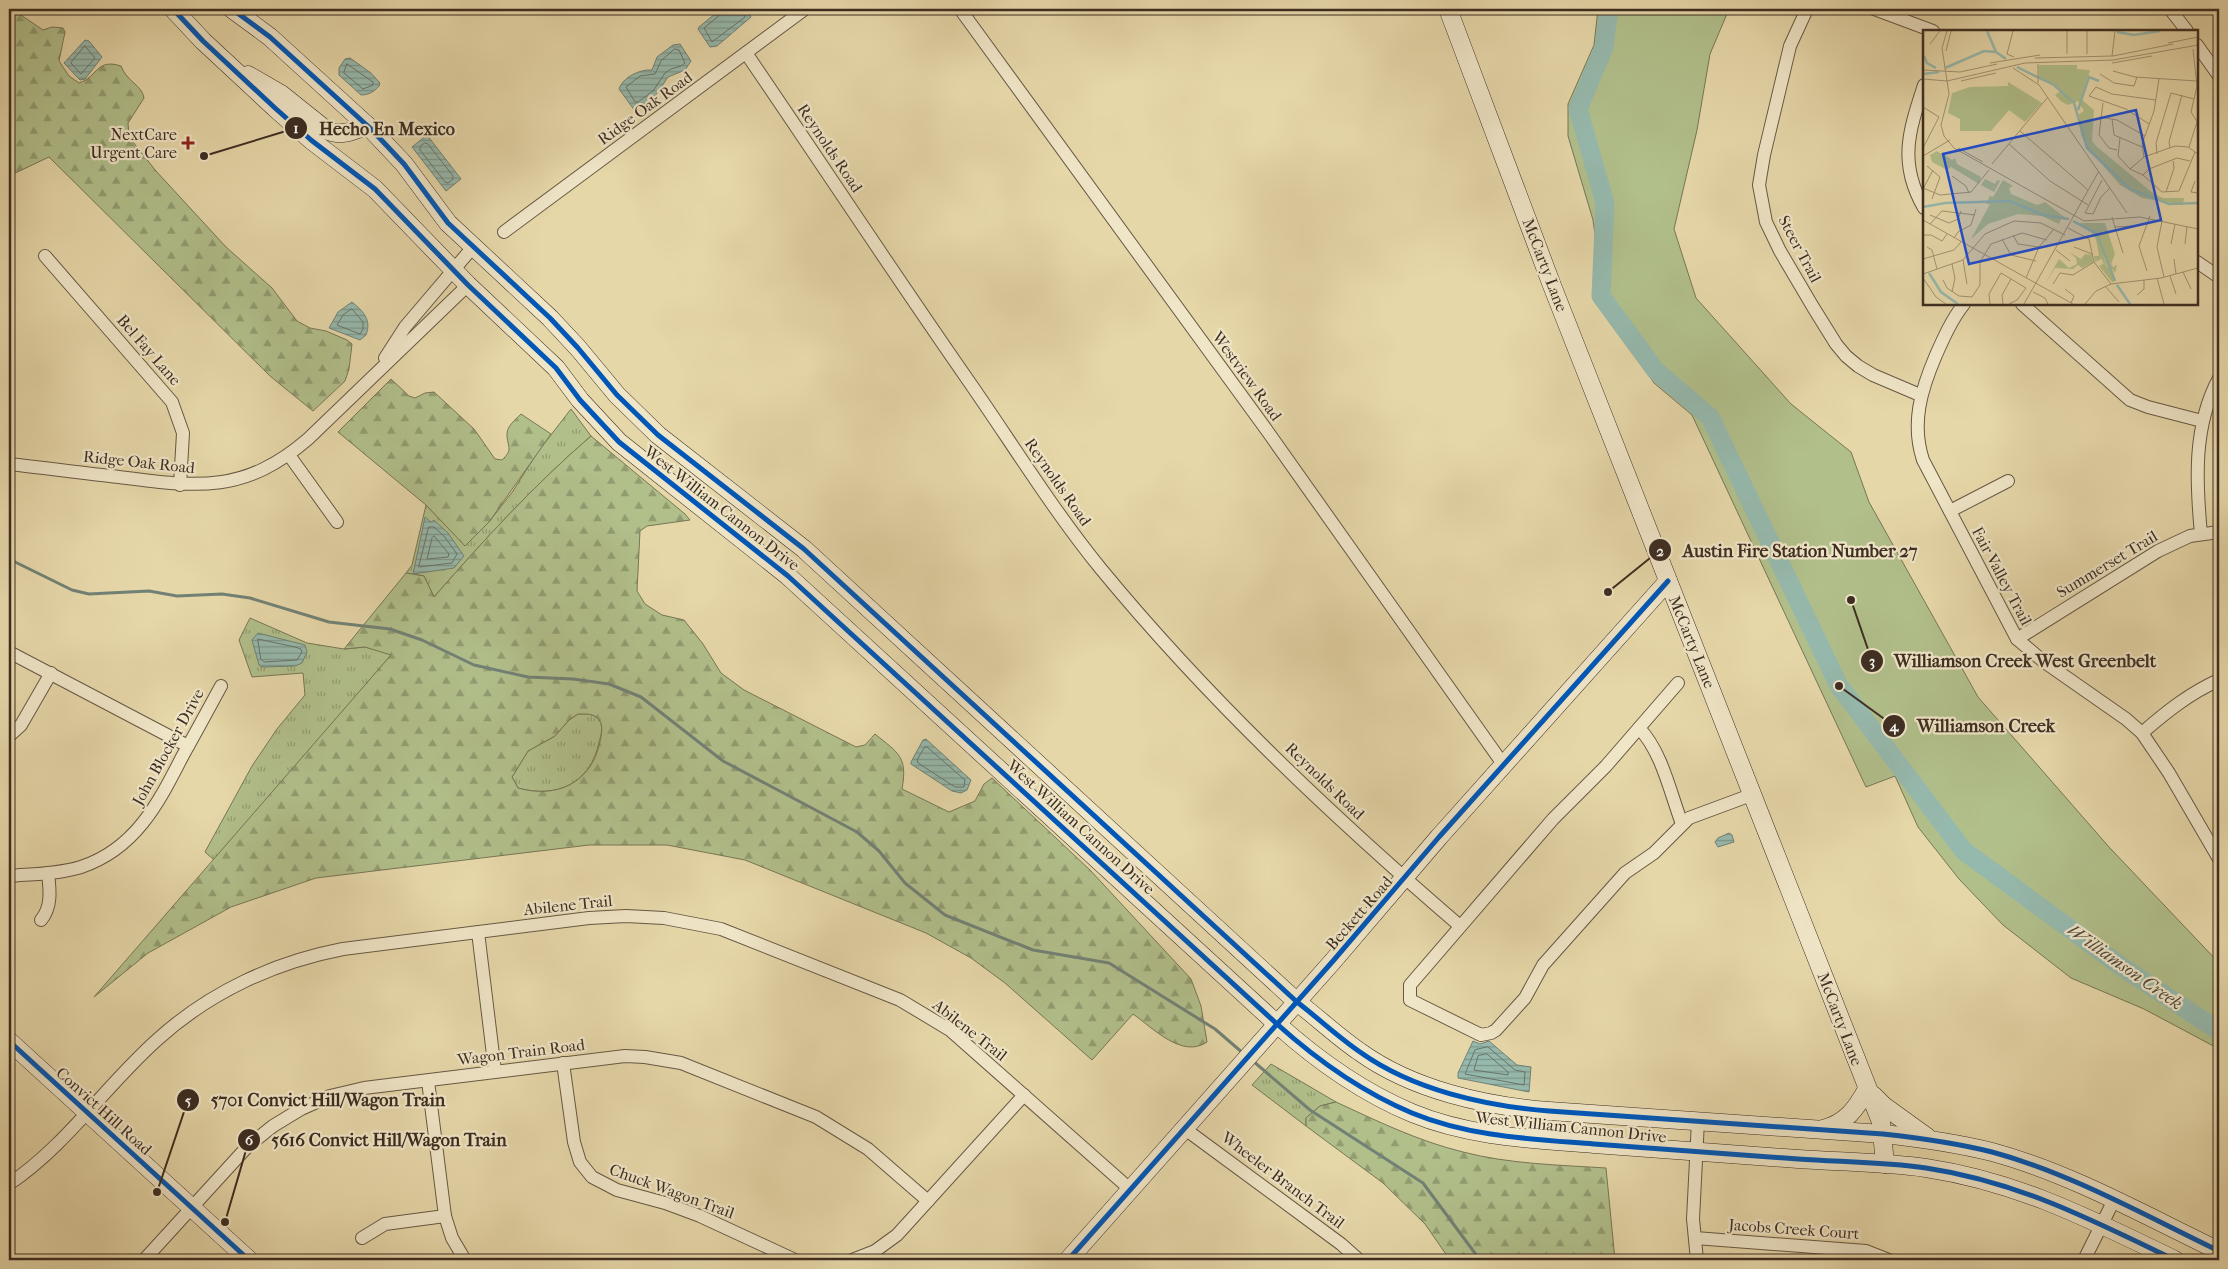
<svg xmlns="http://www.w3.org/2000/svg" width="2228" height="1269" font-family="'IM FELL French Canon',serif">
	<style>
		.grass { fill: url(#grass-tufts); stroke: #777656 }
		.forest { fill: url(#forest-firs); stroke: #777656; fill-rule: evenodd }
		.park { fill: #b1bf8b; stroke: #777656 }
		.water { fill: url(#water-rules); stroke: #728175 }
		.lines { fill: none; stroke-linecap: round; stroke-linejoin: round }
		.shore { stroke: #6a7368; stroke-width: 1 }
		.stream { stroke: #728175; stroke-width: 3 }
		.river { stroke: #96b9ad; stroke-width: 19 }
		.street-casing { stroke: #675844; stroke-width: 14 }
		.secondary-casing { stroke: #3d2d22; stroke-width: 19 }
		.street { stroke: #efe5c7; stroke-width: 12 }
		.secondary { stroke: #efe5c7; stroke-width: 18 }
		.cycleway-casing { stroke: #efe5c7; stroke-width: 8 }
		.cycleway { stroke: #0057b8; stroke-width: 5 }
		.poi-dot { fill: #8f2418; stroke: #efe5c7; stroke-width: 2 }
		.labels { text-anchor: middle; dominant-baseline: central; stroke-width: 4.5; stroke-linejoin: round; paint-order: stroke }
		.street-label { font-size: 16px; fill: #3d2d22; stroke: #efe5c7 }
		.poi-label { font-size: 16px; fill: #3d2d22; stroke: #efe5c7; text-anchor: end }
		.water-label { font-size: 18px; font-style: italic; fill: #4f493e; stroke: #efe5c7 }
		.inset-river { fill: none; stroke: #96b9ad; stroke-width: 2.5 }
		.inset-road { fill: none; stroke: #a29373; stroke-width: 1 }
		.view { fill: #1d4ed8; fill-opacity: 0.15; stroke: #1d4ed8; stroke-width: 2.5 }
		.inset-edge { fill: none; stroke: #3d2d22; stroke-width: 2.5 }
		.leader { fill: none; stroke: #3d2d22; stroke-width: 2 }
		.callout-dot { fill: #3d2d22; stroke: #efe5c7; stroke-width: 2 }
		.mark-label { font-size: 15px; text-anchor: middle; font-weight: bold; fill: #fff }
		.callout-label { font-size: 18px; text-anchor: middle; font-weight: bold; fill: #3d2d22; stroke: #efe5c7; stroke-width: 4.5; stroke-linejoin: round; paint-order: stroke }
	</style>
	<defs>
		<pattern id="grass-tufts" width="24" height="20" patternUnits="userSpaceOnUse" patternTransform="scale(1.25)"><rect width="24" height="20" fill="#b1bf8b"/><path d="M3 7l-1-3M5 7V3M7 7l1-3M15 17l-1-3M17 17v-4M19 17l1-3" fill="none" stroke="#919c71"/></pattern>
		<pattern id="forest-firs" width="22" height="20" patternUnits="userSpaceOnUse" patternTransform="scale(1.25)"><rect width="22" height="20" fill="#b1bf8b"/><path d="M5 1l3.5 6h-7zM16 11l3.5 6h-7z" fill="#919c71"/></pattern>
		<pattern id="water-rules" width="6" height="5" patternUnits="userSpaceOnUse" patternTransform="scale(1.25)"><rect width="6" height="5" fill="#96b9ad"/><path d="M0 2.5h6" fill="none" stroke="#7c978c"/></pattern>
	</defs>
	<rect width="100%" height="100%" fill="#e6d7a9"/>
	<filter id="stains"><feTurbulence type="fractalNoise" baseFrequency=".004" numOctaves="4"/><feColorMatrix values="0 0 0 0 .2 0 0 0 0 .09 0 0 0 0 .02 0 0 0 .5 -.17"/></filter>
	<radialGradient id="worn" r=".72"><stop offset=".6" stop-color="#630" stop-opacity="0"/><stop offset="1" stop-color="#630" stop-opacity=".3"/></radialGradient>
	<g class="grass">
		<path d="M571,409L591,436C534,485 483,541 434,597L424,576L406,573L412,565L426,505L465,545L489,522L513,491L537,453Z"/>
		<path d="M250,618L307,643L344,649L365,647L392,654L214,860L205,852L252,766L277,729L305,695L303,673L252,677L239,640Z"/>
		<path d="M578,714C586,714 594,713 599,720C604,726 601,735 599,742C591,783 557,799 518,788L512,777L528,751L555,736L569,720Z"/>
		<path d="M1271,1064L1336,1102L1320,1106L1306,1118V1126L1252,1085Z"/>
	</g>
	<g class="forest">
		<path d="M9,9H12L43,30L52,27L63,28L65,32L59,61L69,76L79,83C98,77 96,58 121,66C127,82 142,85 144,98L128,123L129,137L156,171L226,247L272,288L297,321L310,328L326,331L347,340L352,344L349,369L345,381L313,411L270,376L49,157L9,176Z"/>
		<path d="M391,379L409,396L415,398L425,393L434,392L474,429L495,459L502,460C514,449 507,447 507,434C507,426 515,420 521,414L551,434L489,522L465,546L426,505L338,432Z"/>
		<path d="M591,436L685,514L690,520L647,526L640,531L637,591L645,604L662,615L684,620L703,644L721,673L744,690L856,747L865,745L875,734C898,753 908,756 902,789L949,812L975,801L984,784L992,778L1090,870L1191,979L1201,1006L1207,1042C1182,1059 1153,1028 1133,1014L1092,1060L1005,983L971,958L926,933L745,860L667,845H589L316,878L231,907L148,953L94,997L391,655L365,647L344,649L406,573L424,576L434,597C483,541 534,485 591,436ZM578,714C586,714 594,713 599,720C604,726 601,735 600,742C591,783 557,799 518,788L512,777L528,751L555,736L569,720Z"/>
		<path d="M1336,1102C1377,1121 1418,1141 1463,1152C1509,1164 1559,1165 1606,1168L1615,1260H1450L1425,1224L1383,1183L1306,1126V1118L1320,1106Z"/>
	</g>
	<path class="park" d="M1598,9H1729L1710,54L1697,130L1674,229L1696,298L1791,404L1851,452L1869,502L1978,697L2109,847L2219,963V1049L2144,1009L2071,978L2003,925L1959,879L1918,827L1895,776L1866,787L1692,415L1654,383L1626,342L1603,295L1593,220L1568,136V104L1594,45Z"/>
	<g class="water">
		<path d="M721,9H748L751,17L717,46L710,47L698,29L699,27Z"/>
		<path d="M85,40L89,41L102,57L85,79L80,80L64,63Z"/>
		<path d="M680,44L691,61L685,70L668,77L656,95L635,111L619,89C623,77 640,69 652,70L657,57L673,45Z"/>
		<path d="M350,58L371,73L380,83L379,86C375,91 369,95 361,95L339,75V68L345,59Z"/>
		<path d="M427,135L461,179L446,191L412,147Z"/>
		<path d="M352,302C363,311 372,320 366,335L360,340L329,328L338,312Z"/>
		<path d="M425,517L431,522L434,520L448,533L464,556L454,568L413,574Z"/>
		<path d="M258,633L305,645L307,652L302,663L295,666L262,667L259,665L252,640Z"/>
		<path d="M926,739L971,780L967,790L961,793L952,791L911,764V762L923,740Z"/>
		<path d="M1729,833L1732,835L1734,842L1718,847L1715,842L1718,838Z"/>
		<path d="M1473,1041L1480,1044L1489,1041L1517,1065L1531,1067L1529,1092L1458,1078V1073Z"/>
	</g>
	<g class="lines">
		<g class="shore">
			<path d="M723,9L721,14L704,28L712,42L745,17V9"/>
			<path d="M85,46L95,58L81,74L71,63Z"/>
			<path d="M675,49L679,50L685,63L681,66L671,69L665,73L653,91L638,102H635L626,87L640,76L655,74L661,61Z"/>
			<path d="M347,64L373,82V85L363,89L344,73Z"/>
			<path d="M425,143L428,144L453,176V179L448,183L445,182L420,150V147Z"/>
			<path d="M352,309L363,322V329L360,334L337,325L343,315Z"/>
			<path d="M429,527H434L444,536L457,554L452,563L419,567Z"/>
			<path d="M434,536L449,554L448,557L427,559L432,538Z"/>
			<path d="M258,639L295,647L301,649L302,652L297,660L264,662L261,659Z"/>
			<path d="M927,747L965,780L964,787H955L918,763L917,760L924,748Z"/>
			<path d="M1488,1047L1515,1070L1525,1072L1524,1085L1465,1074L1475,1050Z"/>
			<path d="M1487,1054L1508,1072V1075L1474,1070L1478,1056Z"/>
		</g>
		<g class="stream">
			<path d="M9,559L72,590L89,594L149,591L177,596L222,594L250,598L329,622L390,629L422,640L474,665L528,677L573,679L609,684L641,697L723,761L857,832L879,851L905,883L945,915L1033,950L1109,963L1215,1029L1244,1054"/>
			<path d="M1253,1061L1310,1110L1423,1183L1480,1260"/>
		</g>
		<path class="river" d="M1609,9L1604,47L1578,109L1605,203L1601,296L1656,371L1710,417L1839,686L1964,851L2122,967L2219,1031"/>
		<defs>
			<g id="street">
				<path d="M960,9L1268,432L1503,764"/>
				<path d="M1807,9L1790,46L1764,155L1759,185L1766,222L1780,251L1813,307L1836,344L1846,356L1858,366L1873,375L1920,395"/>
				<path d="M1874,9L1933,31"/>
				<path d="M2170,9L2187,31"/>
				<path d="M2197,45L2219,76"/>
				<path d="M746,53C821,163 894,274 970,383C1013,445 1053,510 1101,569C1208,699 1332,816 1460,926"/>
				<path d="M1924,85C1909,131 1898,163 1924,208"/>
				<path d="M504,232L805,9"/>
				<path d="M45,256L172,402L183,433L180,485"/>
				<path d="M2197,262L2219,277"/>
				<path d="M1964,304C1952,319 1944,337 1936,355C1921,390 1911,423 1923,460L2017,639L2043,661L2126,719L2142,733L2169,773L2219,859"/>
				<path d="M2022,304L2130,400L2148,407L2202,421"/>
				<path d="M385,358L405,327L473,247"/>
				<path d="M289,455L337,522"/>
				<path d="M9,464C45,468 82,473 119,477C197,487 244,494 308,439L468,285"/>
				<path d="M1950,511L2008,481"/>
				<path d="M2201,534C2196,481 2193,426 2219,378"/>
				<path d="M2017,639L2158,551L2190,536L2219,532"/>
				<path d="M9,652L188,746"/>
				<path d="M1678,683L1606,766L1553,819L1410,985V1000L1481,1035L1491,1033L1496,1030L1525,998L1543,965L1625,873L1654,853L1689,818L1751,795"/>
				<path d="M1639,728C1662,752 1670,792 1682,824"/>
				<path d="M2142,733C2166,712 2190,693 2219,680"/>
				<path d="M9,736L21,725L51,673"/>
				<path d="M9,876C33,874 58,874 81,867C135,849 158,804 182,757C195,734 208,710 221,686"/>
				<path d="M41,920C52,907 50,890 48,873"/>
				<path d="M478,932L495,1071"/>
				<path d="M563,1063L574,1142L580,1162L592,1177L617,1190L665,1203L700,1216L795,1260"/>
				<path d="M428,1081L445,1216L452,1238L465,1260"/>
				<path d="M1185,1129L1341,1244L1359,1260"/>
				<path d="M9,1184C67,1145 106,1085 158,1039C210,992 275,962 343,949L589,918L626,916L664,918L721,929L900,1000L950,1030L1131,1190"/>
				<path d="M362,1238L385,1224L445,1216"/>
				<path d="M1695,1238L1866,1251L1889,1260"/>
				<path d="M144,1260L248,1146L273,1126L301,1109L330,1096L364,1088L625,1056L645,1057L681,1063L816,1117L868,1149L928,1201"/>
				<path d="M852,1260L875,1251L897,1235L1024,1095"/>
				<path d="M1697,1260L1693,1219L1698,1121"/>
				<path d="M2084,1260L2114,1200"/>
			</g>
			<g id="secondary">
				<path d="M173,9L203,41L275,108L311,140L375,189L468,285L556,368L580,400L619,442L788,576L1277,1024C1317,1060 1362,1092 1412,1113C1470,1137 1532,1139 1594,1144C1662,1149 1730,1154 1798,1159C1841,1162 1884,1162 1926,1168C2019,1182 2092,1220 2175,1260"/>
				<path d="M232,9L270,37L371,129L404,164L448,223L550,318L578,348L617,395L658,435L804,549L1297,1002C1318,1018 1338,1037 1360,1052C1413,1090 1485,1106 1549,1111L1883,1134C1920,1138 1956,1143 1992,1152C2070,1173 2146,1216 2219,1251"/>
				<path d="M1448,9L1551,283L1881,1122L1885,1164"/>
				<path d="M248,75L281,94L326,130C342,137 353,131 367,125"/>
				<path d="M9,1041L249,1260"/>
				<path d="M1873,1095L1884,1106L1927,1137"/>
				<path d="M1823,1129C1846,1123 1856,1109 1867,1089"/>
				<path d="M1068,1260L1333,961L1439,837L1668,581"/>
			</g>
		</defs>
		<use href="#street" class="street-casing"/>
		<use href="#secondary" class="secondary-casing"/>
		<use href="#street" class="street"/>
		<use href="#secondary" class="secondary"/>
		<defs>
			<g id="cycleway">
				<path d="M173,9L203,41L275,108L311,140L375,189L468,285L556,368L580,400L619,442L788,576L1277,1024C1317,1060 1362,1092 1412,1113C1470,1137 1532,1139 1594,1144C1662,1149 1730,1154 1798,1159C1841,1162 1884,1162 1926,1168C2019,1182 2092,1220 2175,1260"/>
				<path d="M232,9L270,37L371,129L404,164L448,223L550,318L578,348L617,395L658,435L804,549L1297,1002C1318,1018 1338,1037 1360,1052C1413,1090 1485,1106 1549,1111L1883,1134C1920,1138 1956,1143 1992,1152C2070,1173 2146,1216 2219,1251"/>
				<path d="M9,1041L249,1260"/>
				<path d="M1068,1260L1333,961L1439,837L1668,581"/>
			</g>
		</defs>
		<use href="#cycleway" class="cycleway-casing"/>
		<use href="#cycleway" class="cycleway"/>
	</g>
	<path class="poi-dot" d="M185.5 135.5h5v5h5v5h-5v5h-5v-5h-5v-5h5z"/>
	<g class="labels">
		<g class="street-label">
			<text transform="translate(645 108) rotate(-36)">Ridge Oak Road</text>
			<text transform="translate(830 148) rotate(56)">Reynolds Road</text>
			<text transform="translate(1800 249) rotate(62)">Steer Trail</text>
			<text transform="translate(1545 265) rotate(69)">McCarty Lane</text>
			<text transform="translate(149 350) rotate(49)">Bel Fay Lane</text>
			<text transform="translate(1247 376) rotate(54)">Westview Road</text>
			<text transform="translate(139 462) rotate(6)">Ridge Oak Road</text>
			<text transform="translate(1058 482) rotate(55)">Reynolds Road</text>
			<text transform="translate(722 508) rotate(38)">West William Cannon Drive</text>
			<text transform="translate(2107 564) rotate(-31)">Summerset Trail</text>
			<text transform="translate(2002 576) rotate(62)">Fair Valley Trail</text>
			<text transform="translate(1692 642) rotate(68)">McCarty Lane</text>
			<text transform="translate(168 747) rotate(-61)">John Blocker Drive</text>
			<text transform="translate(1325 781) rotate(44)">Reynolds Road</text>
			<text transform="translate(1081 827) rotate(42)">West William Cannon Drive</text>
			<text transform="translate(568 905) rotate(-6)">Abilene Trail</text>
			<text transform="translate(1359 913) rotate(-49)">Beckett Road</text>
			<text transform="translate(1840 1019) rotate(69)">McCarty Lane</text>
			<text transform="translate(970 1030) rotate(38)">Abilene Trail</text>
			<text transform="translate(521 1052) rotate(-7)">Wagon Train Road</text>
			<text transform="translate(104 1111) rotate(42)">Convict Hill Road</text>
			<text transform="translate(1571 1127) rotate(6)">West William Cannon Drive</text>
			<text transform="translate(1283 1180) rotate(37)">Wheeler Branch Trail</text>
			<text transform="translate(672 1191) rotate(20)">Chuck Wagon Trail</text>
			<text transform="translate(1794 1229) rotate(4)">Jacobs Creek Court</text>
		</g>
		<g class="poi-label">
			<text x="177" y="134">NextCare<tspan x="177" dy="18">Urgent Care</tspan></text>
		</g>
		<g class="water-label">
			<text transform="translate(2125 967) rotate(35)">Williamson Creek</text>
		</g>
	</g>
	<g transform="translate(1923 30)">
		<rect width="275" height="275" fill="#e6d7a9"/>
		<path d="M146,222L158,229L162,224L169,225L170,232L159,238L155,235L150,239L132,238L121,256L136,229L146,238L154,234L153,228ZM180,225L187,234L193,251L189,252L176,236L180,234L178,229L172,232L171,226H177L179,232L185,238Z" fill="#b1bf8b"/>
		<path d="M14,121L18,124L23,122L22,125L29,130L32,128L34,134L58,147L56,154L28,137L24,140L9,132L7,125ZM62,149L72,154L74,150L77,151L71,162L58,155ZM80,150L90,156L86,158L88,164L114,175L122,172L145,190L138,189L136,194L119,186L95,184L65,194L48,209L67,174H63L67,166L70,167ZM158,193H182L192,224L188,234L190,237L194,235L192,243L180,225L185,241L177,226L172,227L176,225L173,209L168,202L156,195Z" fill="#b1bf8b"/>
		<path d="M85,52L119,73L102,92L86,80L68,101H37V89L25,83L29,63L47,57L85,56Z" fill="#b1bf8b"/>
		<path d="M116,35H154V39L167,40L158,69L171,80L169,111L173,116L231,164L240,168H261L260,175L219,168L197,155L165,118L158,105L156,84L161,81L155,71L145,75L139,72L132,65L139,60L116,47Z" fill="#b1bf8b"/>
		<path class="inset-river" d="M64,1L73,22M194,2L211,5L237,1M1,26L4,33L13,38M94,37L131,55L151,73L164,118L207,159L246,174L275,173M22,38L61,21L73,22L83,29M0,44L16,42M155,80L166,47L176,51M0,177L22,173L87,171L120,185L146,189M150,191L174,204L192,251M6,243L18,262L35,274M194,255L207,274"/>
		<path class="inset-road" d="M24,1L19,18L26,64L18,95L21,106L31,118L161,191L217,187L275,199M90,1L84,24L91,27M144,1V24M164,1V24M245,13L275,7M7,14L17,1M270,19L274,56L268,82L275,93M23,21L28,1M189,26L192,1M112,28L190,26L250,14M67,33L117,25M189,33L229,26M90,38L116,55L204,183M0,40L37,42L74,34M190,41L212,47L274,51M177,44L191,53L211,56L214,47M0,49L24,51L102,33L190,30L275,15M38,51L73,43M115,53V34M180,73L176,105L186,118L194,120M0,77L16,87L0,118M177,87L194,90L222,106M189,89L191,105L219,117M226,94L203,79L166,66L173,57L189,64L233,70M97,101L165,160M197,108L195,126L207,139L220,145L239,162L256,161L272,122M86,114L127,151L165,175M266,117L274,92M35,118L60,132M247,118L246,112L259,65M234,124L233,113L248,63L271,69M0,126L27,110M221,127L219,114L231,81L236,49M69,134L125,67M4,136L17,147L9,169M207,139L221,127L252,116L265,117L275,124M220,145L226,139L254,128L267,131M29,146L43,156L46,163M179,150L162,183L170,184L178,167L187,158M272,151L268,162L275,163M0,158L17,165L48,162L66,140M0,159L10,140M243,162L251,138L250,131M7,185L26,193L35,189L38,181M189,187L200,223M0,190L150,274M239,191L234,217L241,247M7,194L19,181L52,185M191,197L209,196M145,198L166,209L171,232L188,254M0,205H8L19,211L24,204M90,205L95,214L116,217L131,199M31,208L35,202L48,195L53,179M79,209L88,225L113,231M248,214L252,194M262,214L264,197M4,217L9,220L14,239M151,217L169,224M133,220L147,231M0,229L31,220L38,212M251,229L253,244M40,230L44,254M29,234L32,248L29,262M224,241L216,216L227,186M260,242L268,259M0,244L40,230L62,204L91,191L118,193L142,205M247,246L253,264M0,248L13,267L23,274M103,248L116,217M234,248L241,274M20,250L24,258L36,266L49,267L57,255V232L68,214L99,203L124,210M130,254L137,243L150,245L171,232M182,256L196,272M142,259L151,266L148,273M110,262L122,268L125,274M214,265L221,259V250M67,274L66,264L78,243L103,258L94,270L86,274M80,274L79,265L88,249M101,274L176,141M162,274L173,261L188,254L238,248L275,238"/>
		<path class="view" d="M213,80L238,190L46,234L20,124Z"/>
		<rect width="275" height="275" class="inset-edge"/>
	</g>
	<path class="leader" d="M204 156L296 128M1608 592L1660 550M1851 600L1872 661M1839 686L1894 726M157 1192L188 1100M225 1222L249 1140"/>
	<g class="callout-dot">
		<circle cx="204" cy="156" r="5"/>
		<circle cx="1608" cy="592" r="5"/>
		<circle cx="1851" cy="600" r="5"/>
		<circle cx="1839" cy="686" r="5"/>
		<circle cx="157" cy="1192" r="5"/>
		<circle cx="225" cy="1222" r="5"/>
		<circle cx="296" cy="128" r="12"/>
		<circle cx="1660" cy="550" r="12"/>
		<circle cx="1872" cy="661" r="12"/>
		<circle cx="1894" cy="726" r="12"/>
		<circle cx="188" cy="1100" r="12"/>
		<circle cx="249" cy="1140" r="12"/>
	</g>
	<g class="mark-label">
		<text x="296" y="133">1</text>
		<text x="1660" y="556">2</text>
		<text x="1872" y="666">3</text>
		<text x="1894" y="731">4</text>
		<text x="188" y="1105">5</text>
		<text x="249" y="1145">6</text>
	</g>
	<g class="callout-label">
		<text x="387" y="135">Hecho En Mexico</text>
		<text x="1800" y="557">Austin Fire Station Number 27</text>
		<text x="2025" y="667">Williamson Creek West Greenbelt</text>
		<text x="1986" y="732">Williamson Creek</text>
		<text x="328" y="1106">5701 Convict Hill/Wagon Train</text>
		<text x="389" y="1146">5616 Convict Hill/Wagon Train</text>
	</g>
	<rect width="2228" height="1269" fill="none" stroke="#e6d7a9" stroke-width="30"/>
	<rect x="10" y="10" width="2208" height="1249" fill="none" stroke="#3d2d22" stroke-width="2.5"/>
	<rect x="15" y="15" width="2198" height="1239" fill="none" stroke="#3d2d22"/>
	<rect width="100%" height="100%" filter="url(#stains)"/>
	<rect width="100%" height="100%" fill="url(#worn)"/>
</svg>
